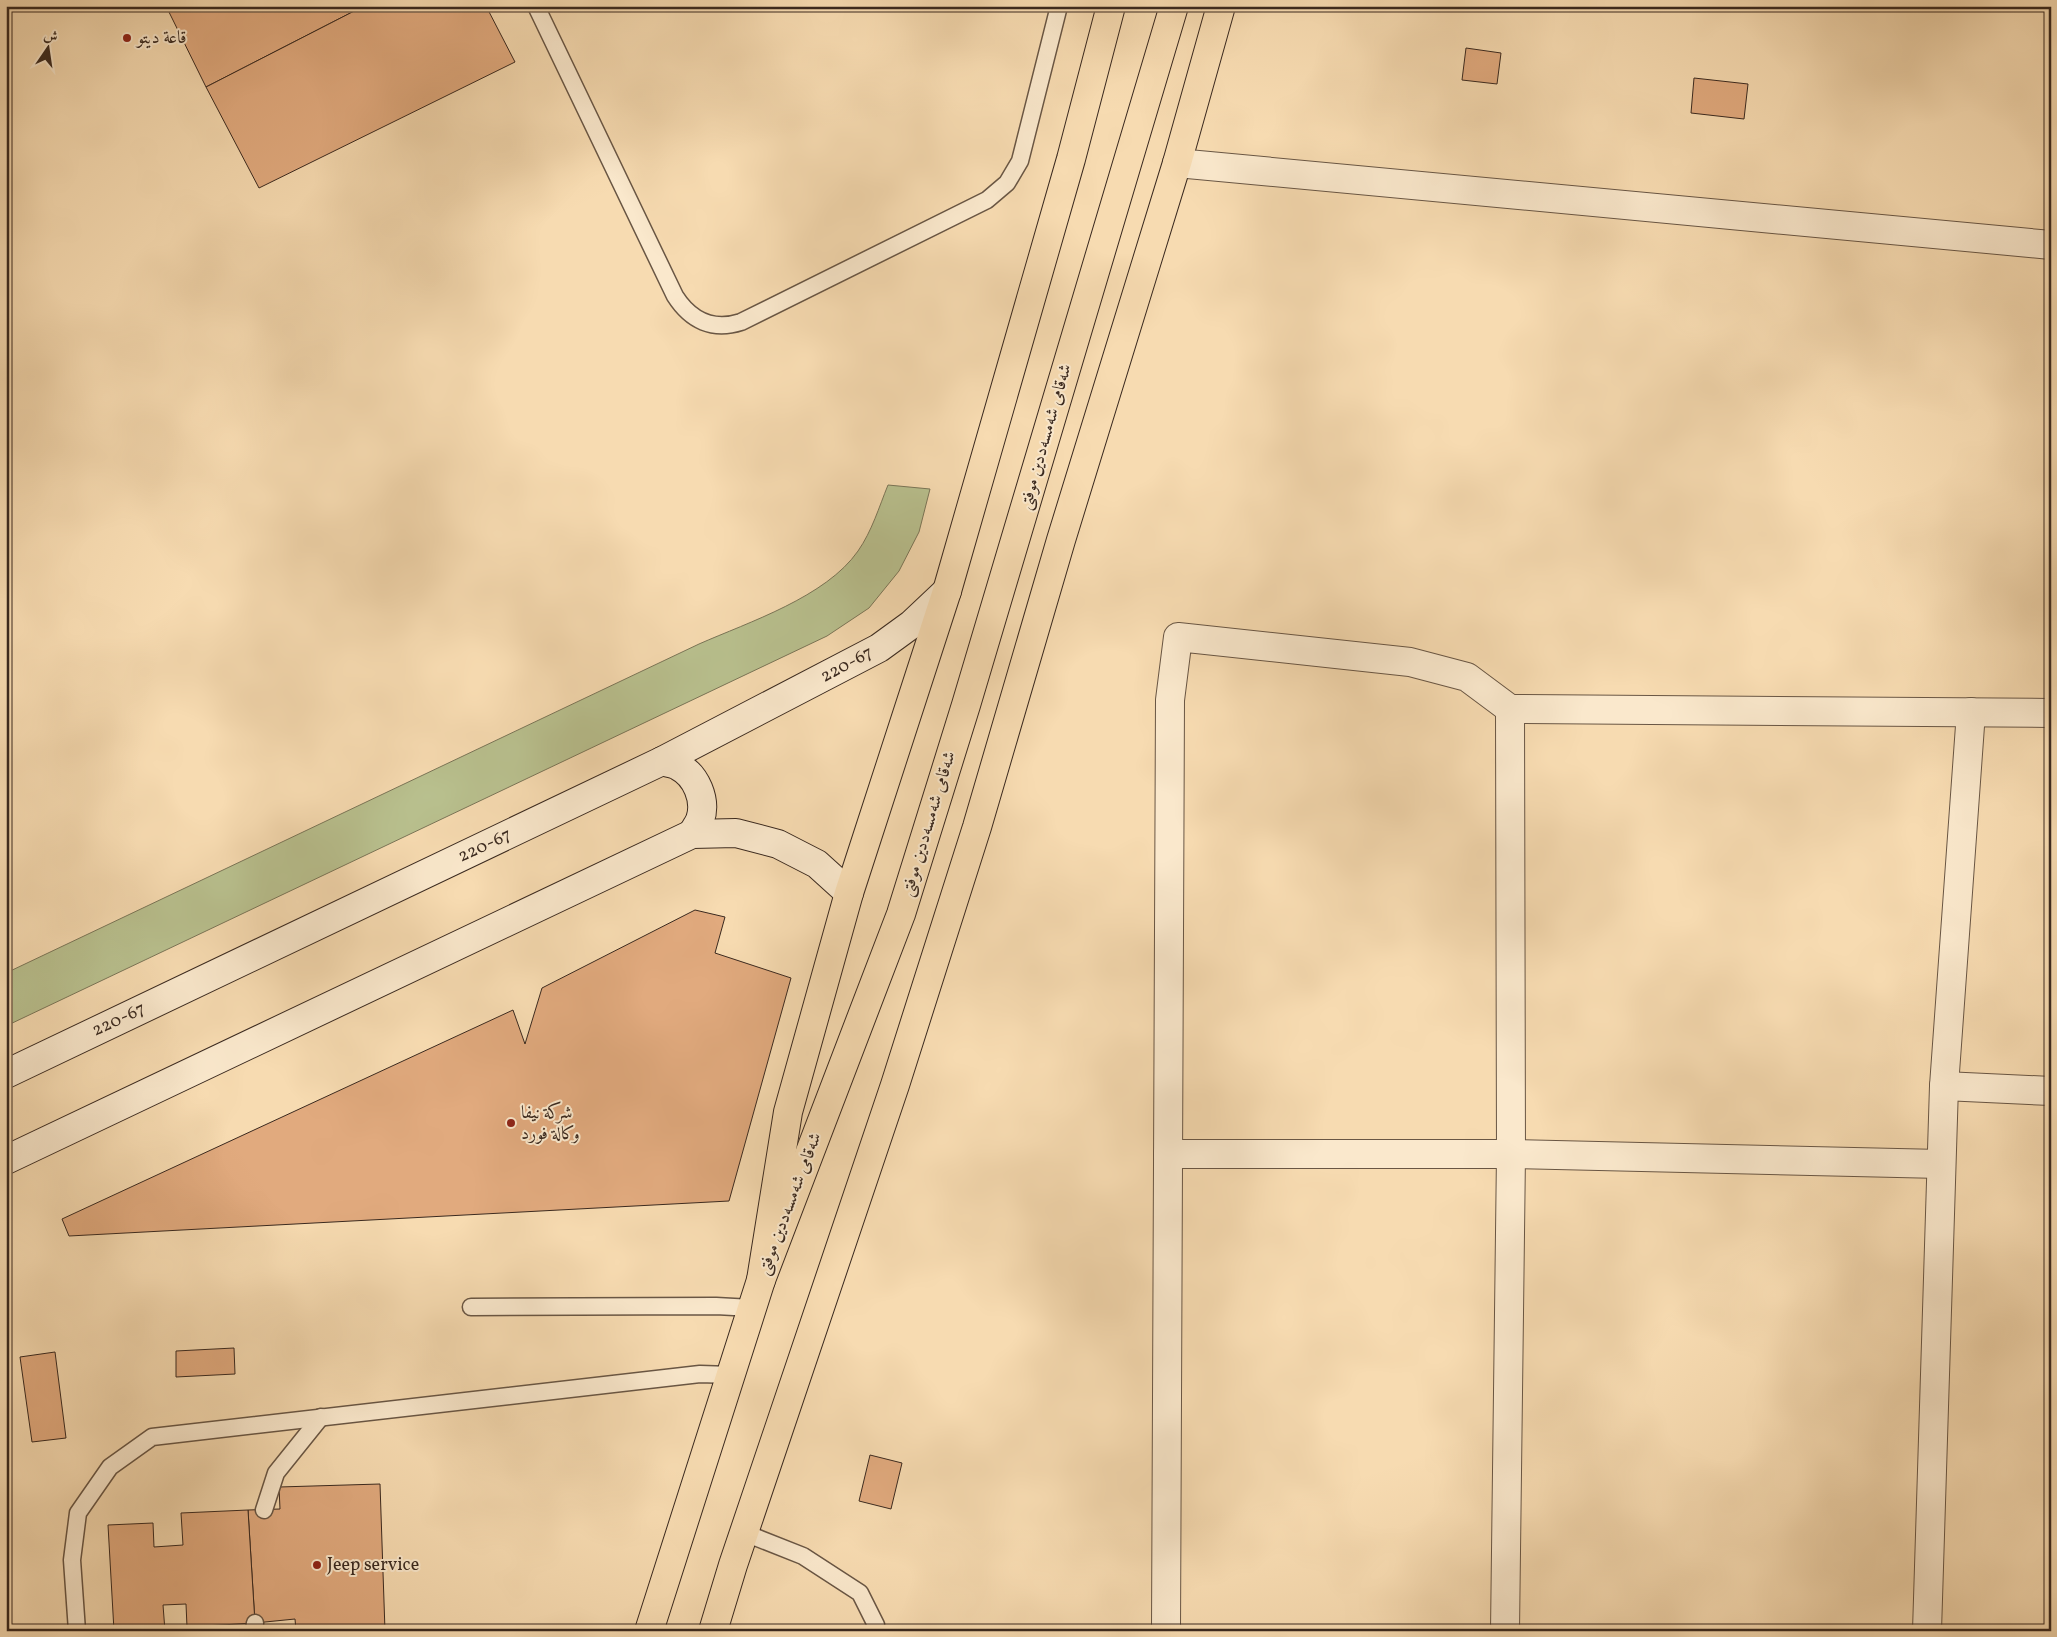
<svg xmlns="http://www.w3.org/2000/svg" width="2057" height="1637" font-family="Vollkorn,Amiri,serif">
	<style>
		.green { fill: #b9c18f; stroke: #7a7557 }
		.building { fill: #e1aa7e; stroke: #3a291f }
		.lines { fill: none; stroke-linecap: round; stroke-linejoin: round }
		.lane-casing { stroke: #695644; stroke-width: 19 }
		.street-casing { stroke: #695644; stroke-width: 30 }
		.secondary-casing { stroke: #3a291f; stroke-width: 30 }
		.primary-casing { stroke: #3a291f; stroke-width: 30 }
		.highway-casing { stroke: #3a291f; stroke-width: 30 }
		.lane { stroke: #fae8cc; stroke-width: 16 }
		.street { stroke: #fae8cc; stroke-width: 28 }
		.secondary { stroke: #fae8cc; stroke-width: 28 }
		.primary { stroke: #f7dbb1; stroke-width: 28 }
		.highway { stroke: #f7dbb1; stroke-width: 28 }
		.poi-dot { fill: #8f2418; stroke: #fae8cc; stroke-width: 2 }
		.labels { text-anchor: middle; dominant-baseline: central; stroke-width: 4; stroke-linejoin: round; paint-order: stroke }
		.poi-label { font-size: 18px; fill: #3a291f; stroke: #fae8cc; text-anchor: start }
		.street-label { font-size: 18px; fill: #3a291f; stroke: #fae8cc }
	</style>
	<rect width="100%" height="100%" fill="#f7dbb1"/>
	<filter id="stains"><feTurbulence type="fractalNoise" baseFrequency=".004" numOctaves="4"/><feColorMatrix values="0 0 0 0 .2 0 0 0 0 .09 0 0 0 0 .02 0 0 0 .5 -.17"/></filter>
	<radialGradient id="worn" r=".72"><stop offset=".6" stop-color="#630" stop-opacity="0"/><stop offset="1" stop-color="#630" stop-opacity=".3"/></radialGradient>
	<path class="green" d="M888,485L930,489L919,532L899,571L869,608L827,636L6,1026V973L699,644C749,622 826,597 858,551C872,531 879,507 888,485Z"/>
	<g class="building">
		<path d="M166,6H364L206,87Z"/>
		<path d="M364,6H486L515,62L259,188L206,87Z"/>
		<path d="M1466,48L1501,53L1497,84L1462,80Z"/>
		<path d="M1694,78L1748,84L1744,119L1691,113Z"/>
		<path d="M695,910L725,917L715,953L791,978L729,1201L69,1236L62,1219L513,1010L525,1044L542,988Z"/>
		<path d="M234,1348L235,1374L176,1377V1351Z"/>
		<path d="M55,1352L66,1438L32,1442L20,1357Z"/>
		<path d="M870,1455L902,1463L891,1509L859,1501Z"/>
		<path d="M380,1484L385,1631H296L295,1619L255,1623L248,1510L280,1509L279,1487Z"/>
		<path d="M248,1510L255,1623L187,1627L186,1604L163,1605L165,1631H114L108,1525L153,1523L154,1547L183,1545L181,1513Z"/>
	</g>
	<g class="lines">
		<defs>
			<g id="lane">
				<path d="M536,6L675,296C691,321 713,331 741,322L987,200L1007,183L1020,161L1059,6"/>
				<path d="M471,1307L716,1306L752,1308"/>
				<path d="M264,1510L276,1473L321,1417"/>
				<path d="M745,1533L803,1556L860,1593L876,1625V1631"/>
				<path d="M77,1631L72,1560L78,1513L110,1467L152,1437L700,1374L731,1375"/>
				<path d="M254,1631L255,1623"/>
			</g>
			<g id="street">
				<path d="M1177,163L2051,245"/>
				<path d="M1944,1086L2051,1091"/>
				<path d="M1168,1154H1511L1941,1164"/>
				<path d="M1166,1631L1170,700L1178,637L1410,662L1467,677L1510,709L2051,713"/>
				<path d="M1505,1631L1511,1154L1510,709"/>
				<path d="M1927,1631L1944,1086L1971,712"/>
			</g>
			<g id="secondary">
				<path d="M662,761C667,763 673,763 678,766C696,775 707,800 700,820C698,825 694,830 692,834"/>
				<path d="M6,1074L662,761L879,648L912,624L947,591"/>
				<path d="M6,1160L692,834L736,833L778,844L817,864L849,893"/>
			</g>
			<g id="primary">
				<path d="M649,1631L761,1280L901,914L966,705L1174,6"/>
				<path d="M713,1631L733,1565L895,1085L977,827L1061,540L1177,163L1221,6"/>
			</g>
			<path id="highway" d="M761,1280L788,1112L849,893L947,591L1071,159L1111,6"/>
		</defs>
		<use href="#lane" class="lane-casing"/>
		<use href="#street" class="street-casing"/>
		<use href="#secondary" class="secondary-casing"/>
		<use href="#primary" class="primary-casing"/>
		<use href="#highway" class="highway-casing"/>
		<use href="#lane" class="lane"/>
		<use href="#street" class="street"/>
		<use href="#secondary" class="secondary"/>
		<use href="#primary" class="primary"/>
		<use href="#highway" class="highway"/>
	</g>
	<g class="poi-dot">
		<circle cx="127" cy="38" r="5"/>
		<circle cx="511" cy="1123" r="5"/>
		<circle cx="317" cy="1565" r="5"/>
	</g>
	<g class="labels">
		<g class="poi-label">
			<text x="137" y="38">قاعة ديتو</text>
			<text x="521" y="1113">شركة نيفا<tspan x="521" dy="21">وكالة فورد</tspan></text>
			<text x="327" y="1565">Jeep service</text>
		</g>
		<g class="street-label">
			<text transform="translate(1046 437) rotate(-74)">شەقامی شەمسەددین موفتی</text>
			<text transform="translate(847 665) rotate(-28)">220-67</text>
			<text transform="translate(929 824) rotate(-73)">شەقامی شەمسەددین موفتی</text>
			<text transform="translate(485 846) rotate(-25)">220-67</text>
			<text transform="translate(119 1020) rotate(-25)">220-67</text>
			<text transform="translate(790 1204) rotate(-69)">شەقامی شەمسەددین موفتی</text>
		</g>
	</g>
	<rect width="2057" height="1637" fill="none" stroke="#f7dbb1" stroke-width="25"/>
	<rect x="8" y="8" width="2042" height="1622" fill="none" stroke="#3a291f" stroke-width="2.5"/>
	<rect x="12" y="12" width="2032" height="1612" fill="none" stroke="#3a291f"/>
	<g transform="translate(48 48) rotate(13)" stroke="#fae8cc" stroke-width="4" paint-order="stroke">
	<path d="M0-4L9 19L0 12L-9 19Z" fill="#3a291f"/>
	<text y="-8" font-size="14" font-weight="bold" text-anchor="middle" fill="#3a291f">ش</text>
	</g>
	<rect width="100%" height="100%" filter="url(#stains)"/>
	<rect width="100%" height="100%" fill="url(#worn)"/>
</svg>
